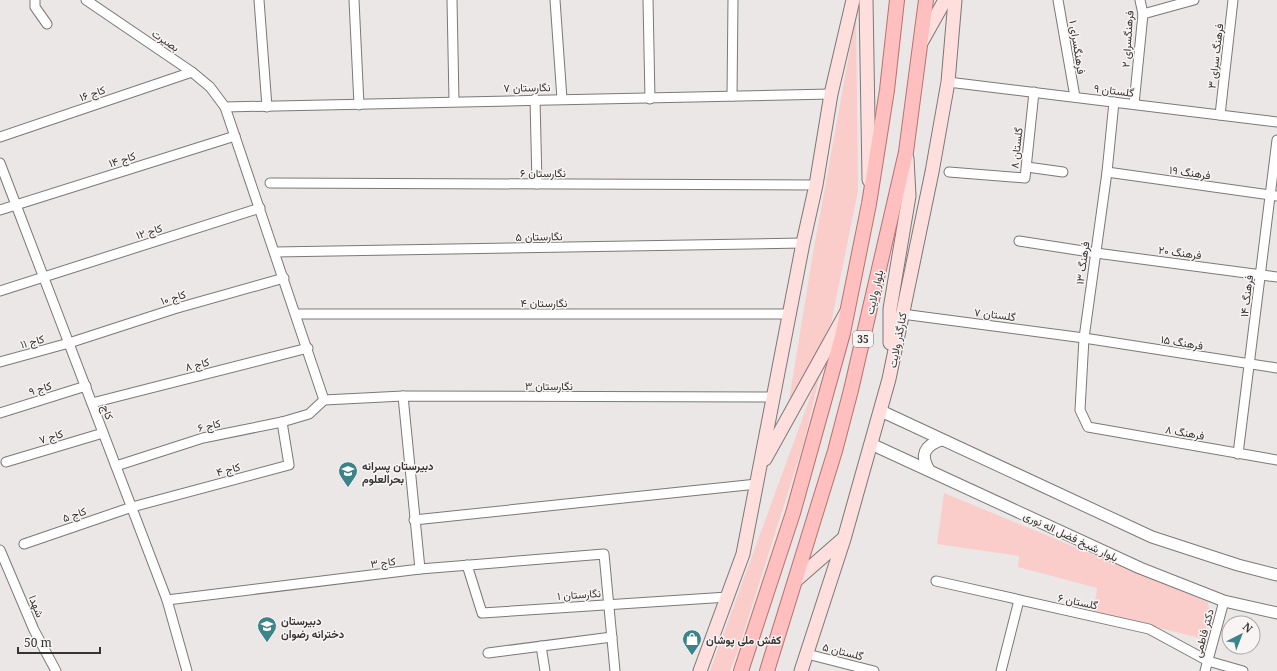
<svg xmlns="http://www.w3.org/2000/svg" width="1277" height="671" font-family="'Noto Serif',Vazirmatn,serif">
	<style>
		.green { fill: #faccca }
		.lines { fill: none; stroke-linecap: round; stroke-linejoin: round }
		.minor-casing { stroke: #7c7878; stroke-width: 11 }
		.tertiary-casing { stroke: #7c7878; stroke-width: 13 }
		.secondary-casing { stroke: #7c7878; stroke-width: 15 }
		.primary-casing { stroke: #b77271; stroke-width: 16 }
		.minor { stroke: #fff; stroke-width: 9 }
		.tertiary { stroke: #fff; stroke-width: 11 }
		.secondary { stroke: #fedfde; stroke-width: 13 }
		.primary { stroke: #febfbe; stroke-width: 14 }
		.labels { text-anchor: middle; dominant-baseline: central; stroke-width: 3; stroke-linejoin: round; paint-order: stroke }
		.shield { fill: #f9f4f4; stroke: #706e6d; stroke-width: 1 }
		.shield-label { font-size: 10px; font-weight: bold; fill: #353433 }
		.street-label { font-size: 11px; fill: #353433; stroke: #f9f4f4 }
		.poi-label { font-size: 11px; font-weight: bold; fill: #353433; stroke: #f9f4f4; text-anchor: start }
	</style>
	<rect width="100%" height="100%" fill="#ebe7e6"/>
	<g class="green">
		<path d="M856,16L858,191L831,323L787,413L812,259Z"/>
		<path d="M822,365L804,442L738,650L730,671H710Z"/>
		<path d="M944,493L1208,602L1210,614L1203,639L1094,611L1097,588L1018,567L1019,556L937,544Z"/>
	</g>
	<g class="lines">
		<defs>
			<g id="minor">
				<path d="M35,0V7L47,24"/>
				<path d="M86,0L192,72L210,87L225,107L324,400L309,414L282,422L203,438L116,466"/>
				<path d="M259,0L267,107"/>
				<path d="M354,0L359,105"/>
				<path d="M452,0L454,101"/>
				<path d="M555,0L562,99"/>
				<path d="M648,0L650,99"/>
				<path d="M1058,0L1075,97"/>
				<path d="M1143,14L1194,0"/>
				<path d="M948,82L1277,122"/>
				<path d="M732,96L733,0"/>
				<path d="M535,99L537,184"/>
				<path d="M1114,102L1107,172L1084,338L1080,410L1088,427L1277,460"/>
				<path d="M1134,104L1143,14L1140,0"/>
				<path d="M225,107C427,104 629,97 831,94"/>
				<path d="M1220,115L1233,0"/>
				<path d="M0,137L192,72"/>
				<path d="M0,163L167,600L187,671"/>
				<path d="M1027,167L1063,172"/>
				<path d="M949,172L1025,178L1034,92"/>
				<path d="M1107,172L1277,196"/>
				<path d="M270,183L816,185"/>
				<path d="M0,210L235,136"/>
				<path d="M1019,241L1096,253L1277,277"/>
				<path d="M275,252L803,243"/>
				<path d="M0,291L260,208"/>
				<path d="M297,314H791"/>
				<path d="M902,314L1084,338L1277,368"/>
				<path d="M0,362L69,343L174,309L284,278"/>
				<path d="M403,396L420,569"/>
				<path d="M324,400L403,396L773,397"/>
				<path d="M92,403L308,348"/>
				<path d="M0,413L86,386"/>
				<path d="M1238,454L1277,140"/>
				<path d="M6,462L103,433"/>
				<path d="M414,520L757,484"/>
				<path d="M24,544L132,507L289,465L282,422"/>
				<path d="M0,550L34,630L56,671"/>
				<path d="M467,565L482,613L728,597"/>
				<path d="M936,581L1149,629L1208,661L1243,671"/>
				<path d="M167,600L420,569L604,554L615,671"/>
				<path d="M541,646L545,671"/>
				<path d="M488,653L612,637"/>
				<path d="M807,654L874,671"/>
				<path d="M1001,671L1019,600"/>
				<path d="M1205,671L1224,601"/>
			</g>
			<g id="tertiary">
				<path d="M881,411L1152,537L1238,565L1277,575"/>
				<path d="M871,444L1140,568L1224,601L1277,613"/>
				<path d="M929,470C920,455 924,446 941,440"/>
			</g>
			<g id="secondary">
				<path d="M866,0L869,180"/>
				<path d="M922,41L945,0"/>
				<path d="M890,343V309L909,196L907,158"/>
				<path d="M765,459L846,313"/>
				<path d="M795,581L843,539"/>
				<path d="M700,671L743,554L803,243L816,185L831,94L853,0"/>
				<path d="M801,671L844,539L889,379L932,172L948,82L955,0"/>
			</g>
			<g id="primary">
				<path d="M741,671L793,513L843,333L869,204L887,90L897,0"/>
				<path d="M767,671L835,451L851,390L906,152L926,0"/>
			</g>
		</defs>
		<use href="#minor" class="minor-casing"/>
		<use href="#tertiary" class="tertiary-casing"/>
		<use href="#secondary" class="secondary-casing"/>
		<use href="#primary" class="primary-casing"/>
		<use href="#minor" class="minor"/>
		<use href="#tertiary" class="tertiary"/>
		<use href="#secondary" class="secondary"/>
		<use href="#primary" class="primary"/>
	</g>
	<defs>
		<symbol id="school-pin" viewBox="-11 -11 22 30"><path d="M0 17L-7.5 6A9.5 9.5 0 1 1 7.5 6Z" fill="#3c8489" stroke="#f9f4f4"/><path d="M0-5L7-2L0 1L-7-2ZM-4 1L0 2.5L4 1V4Q0 6-4 4Z" fill="#fff"/></symbol>
		<symbol id="shop-pin" viewBox="-11 -11 22 30"><path d="M0 17L-7.5 6A9.5 9.5 0 1 1 7.5 6Z" fill="#3c8489" stroke="#f9f4f4"/><path d="M-5-2.5h2.3a2.7 3.5 0 0 1 5.4 0H5L5.5 6h-11ZM-1.5-2.5h3a1.5 2.3 0 0 0-3 0Z" fill="#fff"/></symbol>
	</defs>
	<g fill-rule="evenodd">
		<use href="#school-pin" x="337" y="460" width="22" height="30"/>
		<use href="#school-pin" x="256" y="615" width="22" height="30"/>
		<use href="#shop-pin" x="681" y="628" width="22" height="30"/>
	</g>
	<g class="labels">
		<rect class="shield" x="853" y="331" width="20" height="16" rx="3"/>
		<g class="shield-label">
			<text x="863" y="339">35</text>
		</g>
		<g class="street-label">
			<text transform="translate(1127 39) rotate(-86)">فرهنگسرای ۲</text>
			<text transform="translate(166 40) rotate(34)">بصیرت</text>
			<text transform="translate(1078 47) rotate(81)">فرهنگسرای ۱</text>
			<text transform="translate(1215 56) rotate(-83)">فرهنگ سرای ۳</text>
			<text transform="translate(527 87) rotate(-1)">نگارستان ۷</text>
			<text transform="translate(1114 90) rotate(7)">گلستان ۹</text>
			<text transform="translate(92 93) rotate(-19)">کاج ۱۶</text>
			<text transform="translate(1016 148) rotate(-84)">گلستان ۸</text>
			<text transform="translate(122 159) rotate(-18)">کاج ۱۴</text>
			<text x="543" y="172">نگارستان ۶</text>
			<text transform="translate(1190 172) rotate(8)">فرهنگ ۱۹</text>
			<text transform="translate(149 231) rotate(-18)">کاج ۱۲</text>
			<text transform="translate(539 236) rotate(-1)">نگارستان ۵</text>
			<text transform="translate(1180 252) rotate(7)">فرهنگ ۲۰</text>
			<text transform="translate(1082 263) rotate(-82)">فرهنگ ۱۳</text>
			<text transform="translate(874 292) rotate(-77)">بلوار ولایت</text>
			<text transform="translate(1246 296) rotate(-83)">فرهنگ ۱۴</text>
			<text transform="translate(173 297) rotate(-17)">کاج ۱۰</text>
			<text x="544" y="302">نگارستان ۴</text>
			<text transform="translate(995 314) rotate(7)">گلستان ۷</text>
			<text transform="translate(897 340) rotate(-79)">کنارگذر ولایت</text>
			<text transform="translate(32 341) rotate(-15)">کاج ۱۱</text>
			<text transform="translate(1182 342) rotate(9)">فرهنگ ۱۵</text>
			<text transform="translate(197 364) rotate(-14)">کاج ۸</text>
			<text x="549" y="385">نگارستان ۳</text>
			<text transform="translate(40 388) rotate(-17)">کاج ۹</text>
			<text transform="translate(108 412) rotate(70)">کاج</text>
			<text transform="translate(209 425) rotate(-13)">کاج ۶</text>
			<text transform="translate(1185 432) rotate(10)">فرهنگ ۸</text>
			<text transform="translate(51 436) rotate(-17)">کاج ۷</text>
			<text transform="translate(228 469) rotate(-15)">کاج ۴</text>
			<text transform="translate(74 514) rotate(-19)">کاج ۵</text>
			<text transform="translate(1071 536) rotate(25)">بلوار شیخ فضل اله نوری</text>
			<text transform="translate(383 562) rotate(-7)">کاج ۳</text>
			<text transform="translate(579 594) rotate(-4)">نگارستان ۱</text>
			<text transform="translate(1078 601) rotate(12)">گلستان ۶</text>
			<text transform="translate(37 606) rotate(67)">شهدا</text>
			<text transform="translate(1203 633) rotate(-75)">دکتر فاطمی</text>
			<text transform="translate(843 651) rotate(14)">گلستان ۵</text>
		</g>
		<g class="poi-label">
			<text x="362" y="465">دبیرستان پسرانه<tspan x="362" dy="13">بحرالعلوم</tspan></text>
			<text x="281" y="620">دبیرستان<tspan x="281" dy="13">دخترانه رضوان</tspan></text>
			<text x="706" y="639">کفش ملی پوشان</text>
		</g>
	</g>
	<g transform="translate(1241 635) rotate(42)"><circle r="19" fill="#f9f4f4" stroke="#aba7a7"/>
	<path d="M0-3L7 15L0 10L-7 15Z" fill="#3c8489"/>
	<text y="-6" font-size="11" font-weight="bold" text-anchor="middle" fill="#353433">N</text>
	</g>
	<path d="M18 647v6h82v-6" fill="none" stroke="#353433" stroke-width="2"/>
	<text x="24" y="647" font-size="12" fill="#353433" stroke="#f9f4f4" stroke-width="3" paint-order="stroke">50 m</text>
</svg>
